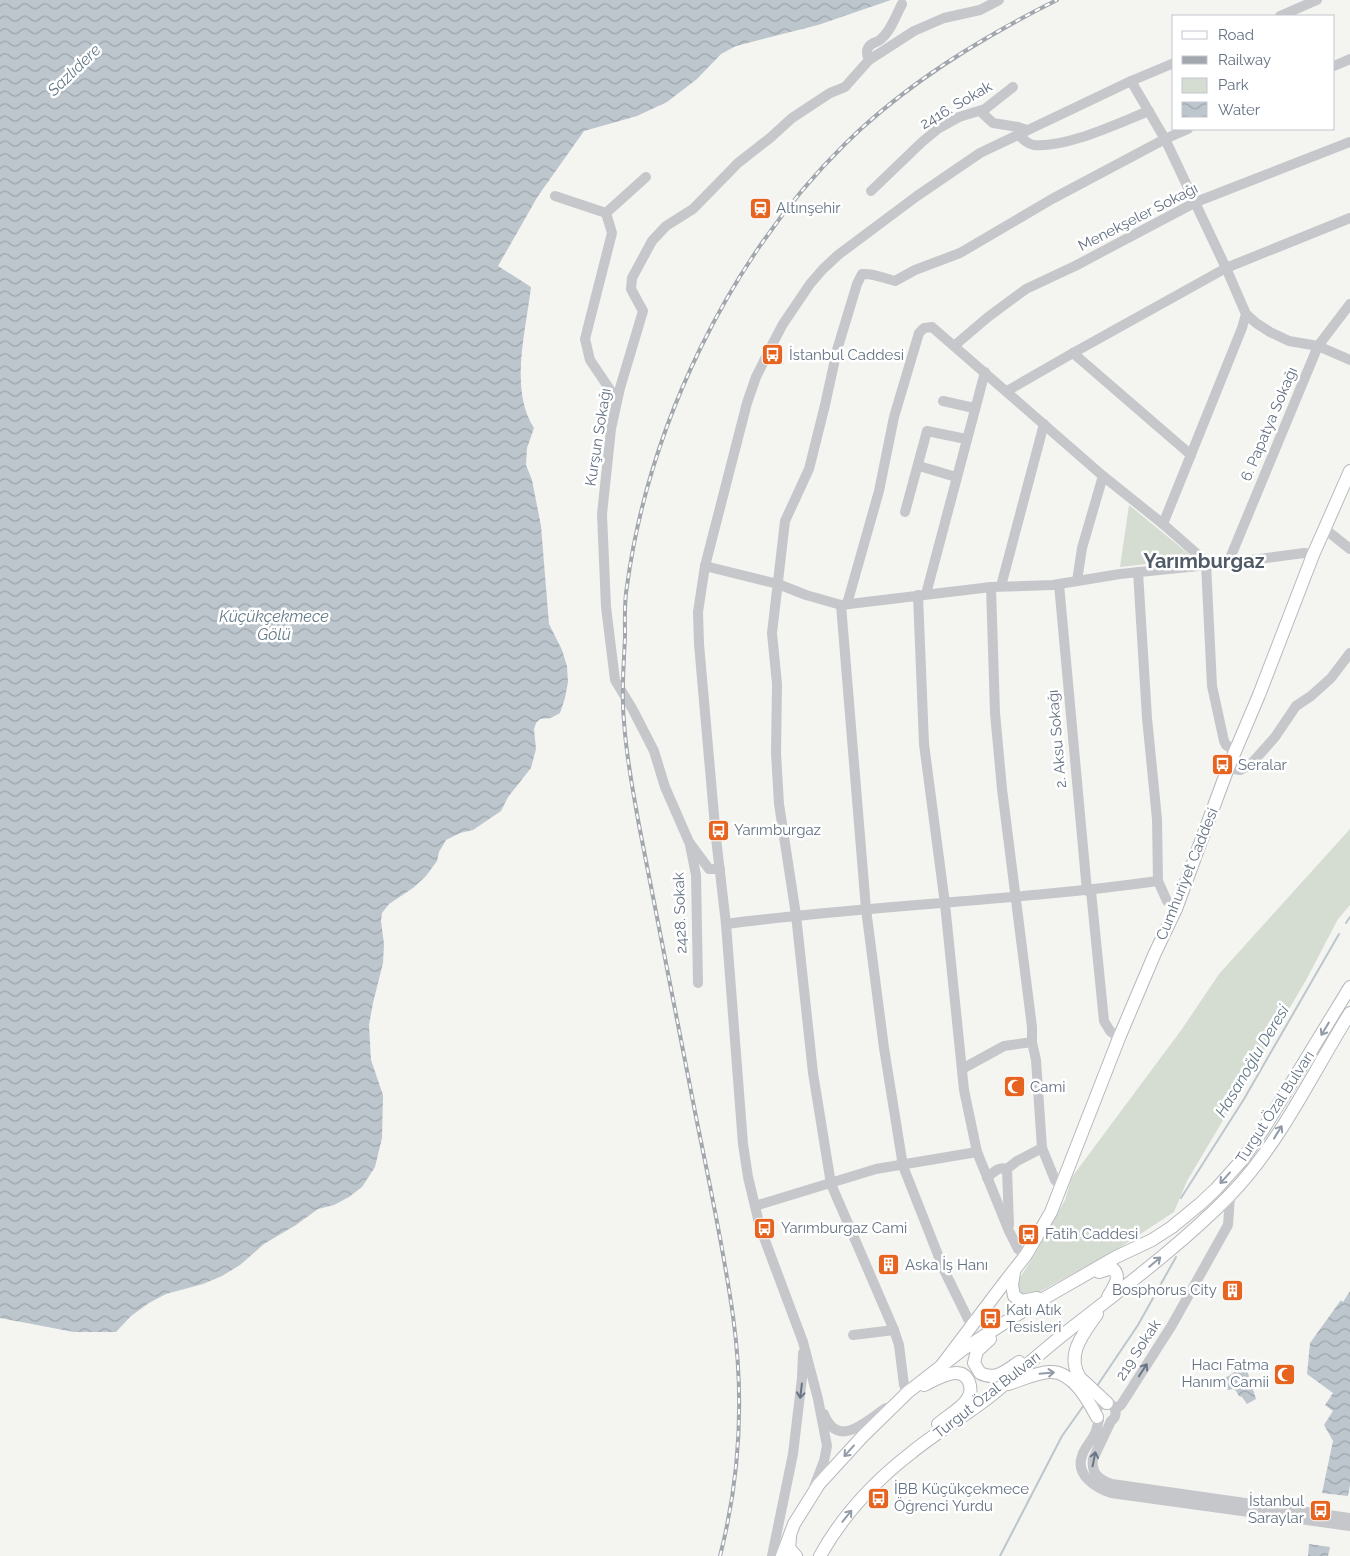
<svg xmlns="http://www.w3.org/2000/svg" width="1350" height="1556" font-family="Raleway,sans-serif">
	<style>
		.green { fill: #d5dcd2 }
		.water { fill: url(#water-waves) }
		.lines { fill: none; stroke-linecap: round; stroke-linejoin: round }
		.stream { stroke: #bdc6cd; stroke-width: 2 }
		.major-casing { stroke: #b5b8bd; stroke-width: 14 }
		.minor { stroke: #c5c7cb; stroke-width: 10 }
		.major { stroke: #fff; stroke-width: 12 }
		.rail-casing { stroke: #a2a7ae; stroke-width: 4 }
		.rail { stroke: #fff; stroke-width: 2; stroke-dasharray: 5.5; stroke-linecap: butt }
		.oneway { stroke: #929ca8 }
		.oneway2 { stroke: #687586 }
		.labels { text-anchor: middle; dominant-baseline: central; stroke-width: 5; stroke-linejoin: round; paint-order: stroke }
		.street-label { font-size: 15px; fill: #637182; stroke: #fff }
		.poi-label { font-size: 15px; fill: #637182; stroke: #fff; text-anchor: start }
		.water-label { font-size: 16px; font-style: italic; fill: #637a87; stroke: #fff }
		.district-label { font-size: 20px; font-weight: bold; fill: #515b67; stroke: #fff }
	</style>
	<defs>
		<pattern id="water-waves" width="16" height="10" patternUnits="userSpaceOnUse" patternTransform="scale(1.25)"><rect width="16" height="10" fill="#bdc6cd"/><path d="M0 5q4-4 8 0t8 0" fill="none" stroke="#9da5ac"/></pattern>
	</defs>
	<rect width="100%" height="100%" fill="#f4f5f1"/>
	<g class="green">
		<path d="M1129,505L1190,555L1192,559L1120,567Z"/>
		<path d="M1350,829V905L1338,919L1305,982L1187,1181L1174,1212L1119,1248L1034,1295H1017V1282L1034,1256L1065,1200L1072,1177L1182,1029L1219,974Z"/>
	</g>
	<g class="water">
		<path d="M0,0H891L818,25L736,46L721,54L697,79L667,102L637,116L584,131L538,196L498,266L531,287C526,331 509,389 534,428L527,448L526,465L532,480L541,526L549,624L562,650L567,666L568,682L565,698L560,713L551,718L540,719L536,723L534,729L536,749L531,768L508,797L501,811L473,830L460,833L446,840L439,852L437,861L426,876L413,888L389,904L382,913L381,921L384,944L383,963L373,1003L369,1025L371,1060L383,1095L382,1138L375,1167L362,1187L349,1197L334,1205L318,1209L296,1225L264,1244L240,1265L222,1276L203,1284L166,1294L149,1303L131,1316L116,1332H74L0,1318Z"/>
		<path d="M1350,1291V1485L1348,1496L1322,1493L1333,1441L1324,1425L1333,1411L1325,1405L1333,1393L1307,1374L1310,1343L1341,1300L1343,1302Z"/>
		<path d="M1246,1367L1256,1399L1247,1404L1242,1397L1239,1396L1236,1391L1233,1389L1228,1390L1218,1379C1230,1379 1234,1369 1246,1367Z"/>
		<path d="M1309,1544L1330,1547L1328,1556H1308Z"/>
	</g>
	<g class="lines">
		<g class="stream">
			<path d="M1346,923L1350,917"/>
			<path d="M1181,1198L1244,1099L1339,934"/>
			<path d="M1097,1386L1138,1325L1176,1257"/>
			<path d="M1000,1556L1062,1436L1084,1405"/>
		</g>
		<defs>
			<g id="major">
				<path d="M1014,1272L1012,1285L1014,1296L1022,1301L1037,1298"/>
				<path d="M1099,1272L1112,1268C1123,1277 1113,1287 1108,1297"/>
				<path d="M1097,1314C1084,1333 1065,1354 1080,1378L1107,1403"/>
				<path d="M990,1339L977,1351L974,1363L980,1373C995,1381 1006,1371 1019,1362"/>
				<path d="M942,1365L1004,1283L1026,1255L1051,1212L1119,1038L1155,953L1176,909L1228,768L1259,695L1313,555L1350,471"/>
				<path d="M1008,1384C1021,1380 1035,1373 1049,1372C1072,1370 1088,1400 1097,1417"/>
				<path d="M924,1385C937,1379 961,1363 969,1382C971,1387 971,1393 968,1398C963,1408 947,1416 938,1424"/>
				<path d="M790,1538L789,1548L796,1556"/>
				<path d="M782,1556L794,1524L819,1484L862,1437L908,1392L962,1350L1029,1307L1116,1257L1152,1240L1172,1227L1200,1204L1216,1189L1242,1160L1264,1128L1350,987"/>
				<path d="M820,1556C842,1516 875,1481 911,1453C934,1434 960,1419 984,1401C1011,1380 1036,1356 1064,1334C1120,1290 1179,1247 1229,1196C1278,1147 1313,1072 1350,1013"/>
			</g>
		</defs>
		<use href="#major" class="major-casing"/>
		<g class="minor">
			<path d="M1280,16L1317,0"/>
			<path d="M869,60C867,56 866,52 868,48C871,42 877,43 881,39C891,31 896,15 902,4"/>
			<path d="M1334,66L1350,59"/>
			<path d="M1131,81L1165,139L1226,268L1246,314L1242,328L1163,524"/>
			<path d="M980,111L993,123L1018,127L1027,130"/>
			<path d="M1018,134C1023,139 1027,144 1034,145C1067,148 1118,123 1149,111"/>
			<path d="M871,191L922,142L939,128L959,117L985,109L1013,87"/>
			<path d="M555,196L606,213L612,233L585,339L590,360L617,400"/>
			<path d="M606,213L646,177"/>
			<path d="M1246,314L1256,323L1270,332L1289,341L1318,346L1350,360"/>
			<path d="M954,346L988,317L1026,289L1075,266L1196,202L1350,142"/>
			<path d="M1073,353L1191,455"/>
			<path d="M1007,391L1073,353L1226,268L1350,218"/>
			<path d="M943,401L974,408"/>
			<path d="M919,466L956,477"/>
			<path d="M905,512L927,431L966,439"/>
			<path d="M1325,529L1350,549"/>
			<path d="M1228,563L1318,346L1350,304"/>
			<path d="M705,566L778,584L806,595L841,605L991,587L1053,585L1120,574L1228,563L1304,553L1313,555"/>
			<path d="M1138,572L1147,718L1157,819L1158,881L1167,901L1176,909"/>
			<path d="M1077,581L1082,548L1103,476"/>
			<path d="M1059,584L1087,891"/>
			<path d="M1001,586L1044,424"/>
			<path d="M991,587L995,713L1002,789L1032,1027V1042L1036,1060L1042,1148L1055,1180L1061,1186"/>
			<path d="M926,594L985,372"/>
			<path d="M918,595L924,744L945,904L964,1090L977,1152L1009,1231L1018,1249L1026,1255"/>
			<path d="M847,604L879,491L894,417L919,333L924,328L932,327L1103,476L1163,524L1205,561L1206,564L1212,686L1224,741L1226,745L1235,751"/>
			<path d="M841,605L866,909L884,1048L903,1166L944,1270L972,1327"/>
			<path d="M1228,768L1240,770L1251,764L1275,737L1296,706L1311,696L1331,678L1350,653"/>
			<path d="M690,845L696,875L698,983"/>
			<path d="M720,869H709L689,842L665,787L654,751L633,710L615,680L606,607L602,514L611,429L620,388L643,311L631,289L632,278L652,241L666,226L693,209L738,163L770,138L792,118L830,93L845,87L869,60L914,31L944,18L980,10L999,0"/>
			<path d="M1091,891L1104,1021L1110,1031L1119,1038"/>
			<path d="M726,924C870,905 1015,901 1158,881"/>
			<path d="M962,1069L1004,1046L1032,1042"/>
			<path d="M1007,1169L1017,1161L1042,1148"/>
			<path d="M987,1178C993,1173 998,1166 1007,1169L1009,1225"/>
			<path d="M755,1206L876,1169L977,1152"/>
			<path d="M853,1335L894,1330"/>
			<path d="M904,1395L908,1392L904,1385L899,1345L894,1330L831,1184L813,1073L796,915L779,804L776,753L777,684L772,633L785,521L809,469L825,405L837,350L857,284L862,274C874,273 883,278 895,281L915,270L960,253L1052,199L1165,139L1188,129"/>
			<path d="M1115,1409L1121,1405L1172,1325L1228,1225L1230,1196"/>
			<path d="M824,1414C838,1450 866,1421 886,1408"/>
			<path d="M814,1487L824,1461L827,1446L818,1399L803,1342L760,1227L748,1177L743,1144L726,924L716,838L699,644L698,612L705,566L747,403L756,377L774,341L783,324L810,284L823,269L838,255L917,196L980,153L1131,81L1174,63"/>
			<path d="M1350,1518L1112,1484C1099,1480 1091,1473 1093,1459L1111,1421C1117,1417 1117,1410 1112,1405C1100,1400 1092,1410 1099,1420C1097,1425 1097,1431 1094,1435C1091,1442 1084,1448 1082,1456C1075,1475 1096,1488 1111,1493L1350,1526"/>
			<path d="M772,1556L793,1454L802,1378L803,1353"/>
		</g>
		<use href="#major" class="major"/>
		<defs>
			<path id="rail" d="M720,1556C740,1478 744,1395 733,1316C724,1251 710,1186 697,1122C678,1023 658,924 639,825C633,791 626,756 624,721C621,693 624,664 625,636C625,619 624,602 627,586C649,424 730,257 846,143C907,83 981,38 1057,0"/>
		</defs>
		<use href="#rail" class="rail-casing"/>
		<use href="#rail" class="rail"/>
	</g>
	<defs><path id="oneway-shaft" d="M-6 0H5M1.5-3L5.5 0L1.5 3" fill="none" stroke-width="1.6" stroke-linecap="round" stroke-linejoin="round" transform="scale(1.25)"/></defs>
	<g class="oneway">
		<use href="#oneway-shaft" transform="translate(1325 1029) rotate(121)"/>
		<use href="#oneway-shaft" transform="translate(1278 1132) rotate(-58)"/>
		<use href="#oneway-shaft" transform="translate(1225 1178) rotate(132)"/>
		<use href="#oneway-shaft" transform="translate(1155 1262) rotate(-40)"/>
		<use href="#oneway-shaft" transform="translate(1047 1373) rotate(-5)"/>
		<use href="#oneway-shaft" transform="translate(849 1451) rotate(132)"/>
		<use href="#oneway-shaft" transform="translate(847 1516) rotate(-51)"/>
	</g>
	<g class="oneway2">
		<use href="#oneway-shaft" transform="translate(1143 1370) rotate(-57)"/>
		<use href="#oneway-shaft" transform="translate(801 1391) rotate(97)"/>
		<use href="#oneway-shaft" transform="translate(1094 1459) rotate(-79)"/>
	</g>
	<defs>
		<symbol id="station-square" viewBox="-11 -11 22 22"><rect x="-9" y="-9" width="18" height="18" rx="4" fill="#e66420" stroke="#fff"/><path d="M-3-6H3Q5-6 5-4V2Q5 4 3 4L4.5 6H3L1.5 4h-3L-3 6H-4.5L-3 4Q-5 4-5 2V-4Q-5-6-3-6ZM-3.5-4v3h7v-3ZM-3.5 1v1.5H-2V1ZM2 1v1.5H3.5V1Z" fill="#fff"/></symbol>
		<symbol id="bus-square" viewBox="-11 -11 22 22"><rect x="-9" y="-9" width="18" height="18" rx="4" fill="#e66420" stroke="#fff"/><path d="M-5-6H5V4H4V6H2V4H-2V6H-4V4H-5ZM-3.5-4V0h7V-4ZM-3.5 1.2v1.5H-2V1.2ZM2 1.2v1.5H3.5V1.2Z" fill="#fff"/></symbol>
		<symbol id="mosque-square" viewBox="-11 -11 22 22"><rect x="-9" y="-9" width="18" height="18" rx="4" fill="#e66420" stroke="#fff"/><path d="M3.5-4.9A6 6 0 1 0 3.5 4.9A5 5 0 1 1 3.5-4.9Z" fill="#fff"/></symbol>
		<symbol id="building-square" viewBox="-11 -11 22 22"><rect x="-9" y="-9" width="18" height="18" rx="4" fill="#e66420" stroke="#fff"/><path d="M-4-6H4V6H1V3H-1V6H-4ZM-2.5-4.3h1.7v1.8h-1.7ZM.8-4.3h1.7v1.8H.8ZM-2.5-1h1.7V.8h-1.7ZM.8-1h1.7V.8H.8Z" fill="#fff"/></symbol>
	</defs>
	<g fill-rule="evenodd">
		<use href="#station-square" x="748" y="196" width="25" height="25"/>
		<use href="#bus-square" x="760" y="342" width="25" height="25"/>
		<use href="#bus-square" x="1210" y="752" width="25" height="25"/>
		<use href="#bus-square" x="706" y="818" width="25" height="25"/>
		<use href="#mosque-square" x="1002" y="1074" width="25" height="25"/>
		<use href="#bus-square" x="752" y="1216" width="25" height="25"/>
		<use href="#bus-square" x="1016" y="1222" width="25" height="25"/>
		<use href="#building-square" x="876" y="1252" width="25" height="25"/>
		<use href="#building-square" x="1220" y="1278" width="25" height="25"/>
		<use href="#bus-square" x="978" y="1306" width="25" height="25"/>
		<use href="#mosque-square" x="1272" y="1362" width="25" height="25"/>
		<use href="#bus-square" x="866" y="1486" width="25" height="25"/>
		<use href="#bus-square" x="1308" y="1498" width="25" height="25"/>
	</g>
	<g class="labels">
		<g class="street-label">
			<text transform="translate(956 105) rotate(-30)">2416. Sokak</text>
			<text transform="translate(1138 217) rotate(-27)">Menekşeler Sokağı</text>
			<text transform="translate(1269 424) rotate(-67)">6. Papatya Sokağı</text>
			<text transform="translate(598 437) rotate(-81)">Kurşun Sokağı</text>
			<text transform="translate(1057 739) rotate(-95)">2. Aksu Sokağı</text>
			<text transform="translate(1187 874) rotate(-68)">Cumhuriyet Caddesi</text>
			<text transform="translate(680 913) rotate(-92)">2428. Sokak</text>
			<text transform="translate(1275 1107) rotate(-57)">Turgut Özal Bulvarı</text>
			<text transform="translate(1138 1350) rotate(-57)">219 Sokak</text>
			<text transform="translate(987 1395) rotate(-38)">Turgut Özal Bulvarı</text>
		</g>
		<g class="poi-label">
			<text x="776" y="208">Altınşehir</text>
			<text x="789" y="355">İstanbul Caddesi</text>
			<text x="1238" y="765">Seralar</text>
			<text x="734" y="830">Yarımburgaz</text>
			<text x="1030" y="1087">Cami</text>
			<text x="781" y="1228">Yarımburgaz Cami</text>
			<text x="1045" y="1234">Fatih Caddesi</text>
			<text x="905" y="1265">Aska İş Hanı</text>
			<text x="1217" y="1290" text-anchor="end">Bosphorus City</text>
			<text x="1006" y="1310">Katı Atık<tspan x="1006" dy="17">Tesisleri</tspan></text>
			<text x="1269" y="1365" text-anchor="end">Hacı Fatma<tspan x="1269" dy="17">Hanım Camii</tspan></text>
			<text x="894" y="1489">İBB Küçükçekmece<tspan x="894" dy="17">Öğrenci Yurdu</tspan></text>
			<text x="1304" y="1501" text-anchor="end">İstanbul<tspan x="1304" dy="17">Saraylar</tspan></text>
		</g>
		<g class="water-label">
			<text transform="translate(74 70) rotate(-44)">Sazlıdere</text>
			<text x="274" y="616">Küçükçekmece<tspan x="274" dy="18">Gölü</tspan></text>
			<text transform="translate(1252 1061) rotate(-59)">Hasanoğlu Deresi</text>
		</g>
		<g class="district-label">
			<text x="1204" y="561">Yarımburgaz</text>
		</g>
	</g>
	<rect x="1172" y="15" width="162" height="115" fill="#ffffff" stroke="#c1c6cd"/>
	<rect x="1182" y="31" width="25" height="8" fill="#ffffff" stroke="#c1c6cd"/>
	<text x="1218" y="40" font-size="15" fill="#637182">Road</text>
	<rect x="1182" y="56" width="25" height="8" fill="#a2a7ae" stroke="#c1c6cd"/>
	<text x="1218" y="65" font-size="15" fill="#637182">Railway</text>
	<rect x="1182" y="78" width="25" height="15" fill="#d5dcd2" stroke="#c1c6cd"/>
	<text x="1218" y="90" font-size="15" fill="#637182">Park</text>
	<rect x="1182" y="102" width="25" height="15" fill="url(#water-waves)" stroke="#c1c6cd"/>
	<text x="1218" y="115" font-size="15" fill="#637182">Water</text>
</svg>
